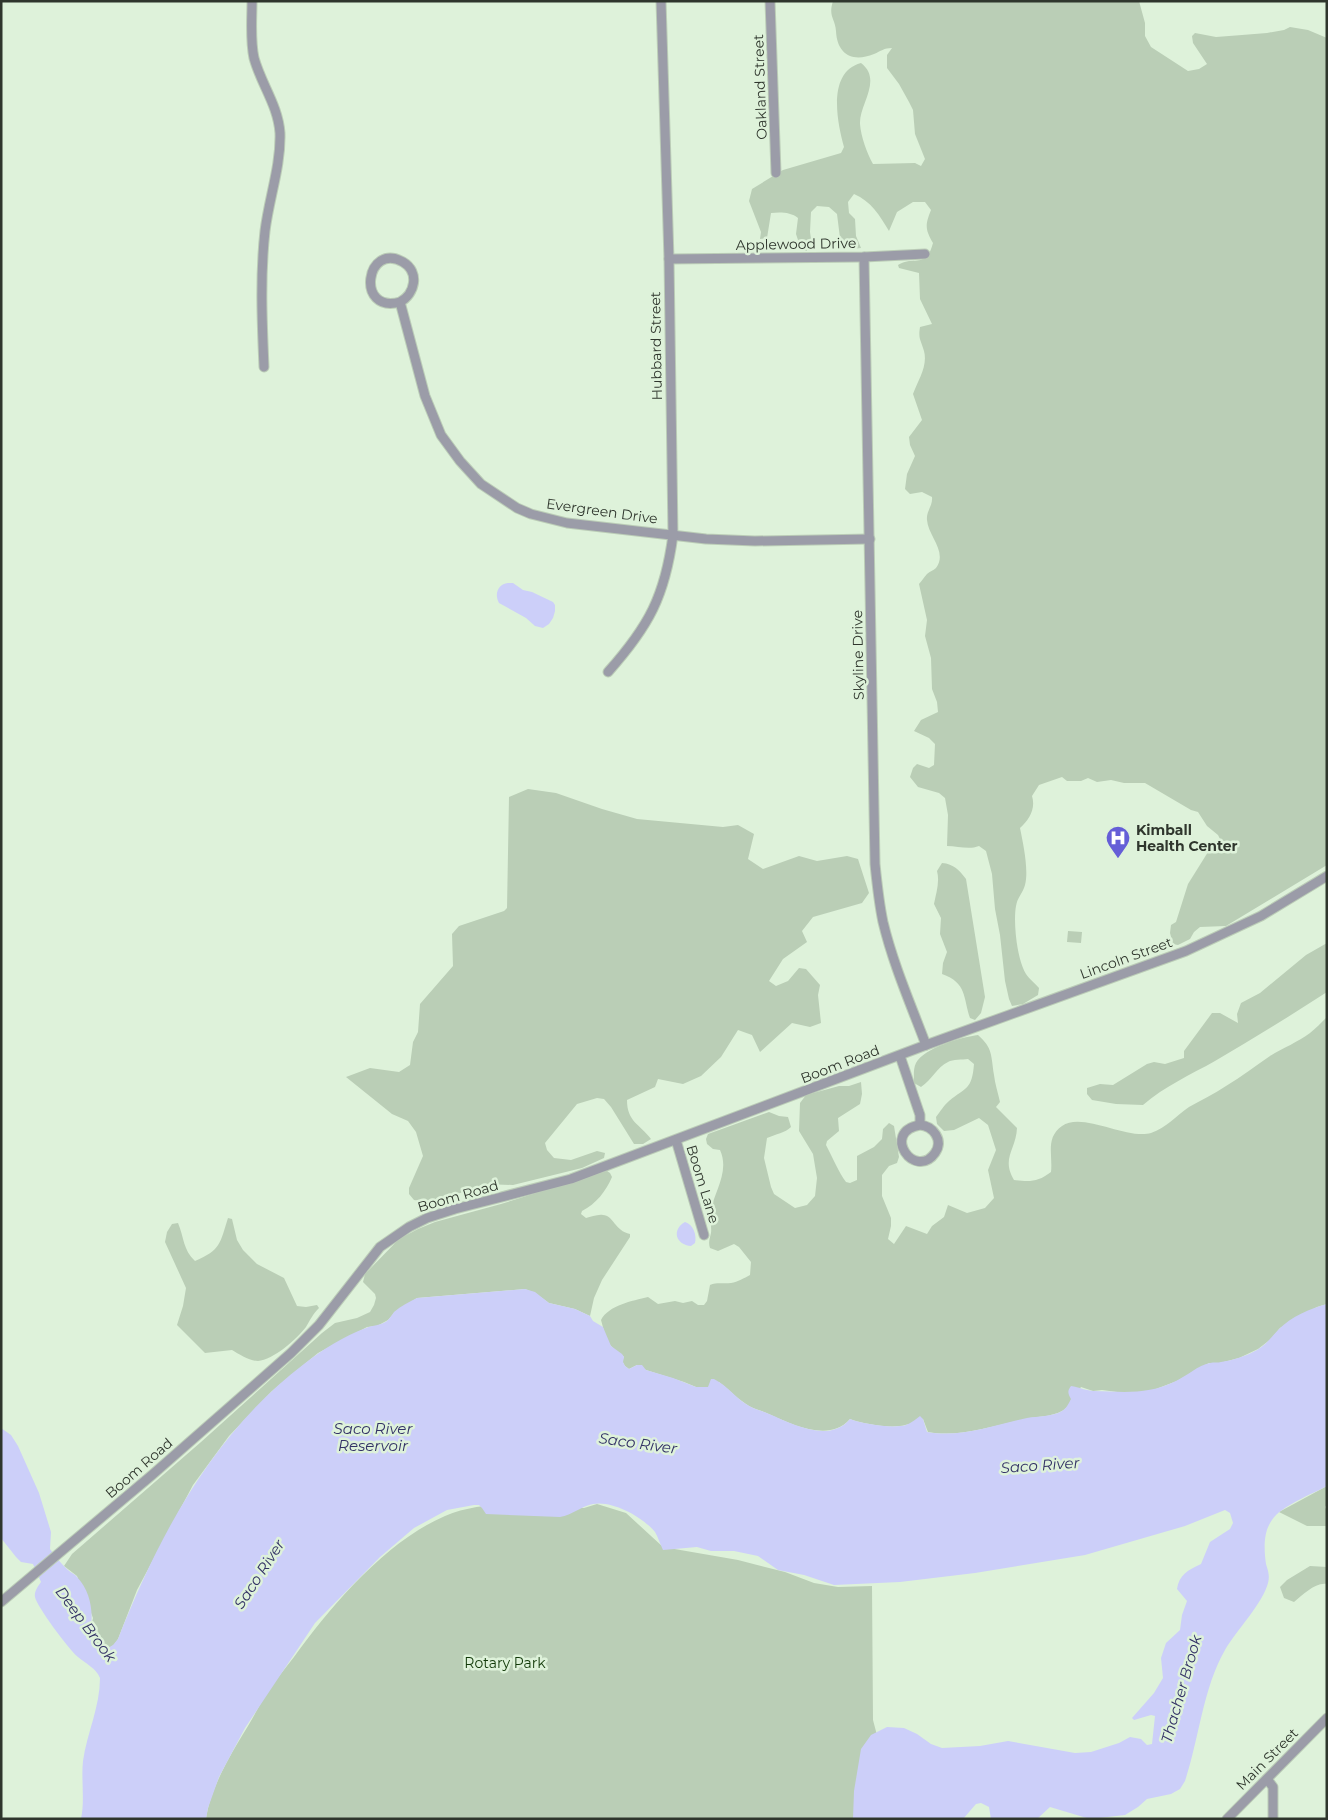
<svg xmlns="http://www.w3.org/2000/svg" width="1328" height="1820" font-family="Montserrat,sans-serif">
	<style>
		.green { fill: #baceb6 }
		.water { fill: #cccff9 }
		.lines { fill: none; stroke-linecap: round; stroke-linejoin: round }
		.minor-casing { stroke: #bbccb7; stroke-width: 11 }
		.minor { stroke: #9b9ca8; stroke-width: 9 }
		.labels { text-anchor: middle; dominant-baseline: central; stroke-width: 5; stroke-linejoin: round; paint-order: stroke }
		.street-label { font-size: 14px; fill: #2f362d; stroke: #def2da }
		.poi-label { font-size: 14px; font-weight: bold; fill: #2f362d; stroke: #def2da; text-anchor: start }
		.park-label { font-size: 14px; fill: #113908; stroke: #def2da }
		.water-label { font-size: 15px; font-style: italic; fill: #333266; stroke: #def2da }
	</style>
	<rect width="100%" height="100%" fill="#def2da"/>
	<g class="green">
		<path d="M833,1H1139L1145,23V36L1151,47L1188,71L1199,69L1207,64L1193,43L1192,36L1195,33L1216,37L1242,35L1267,33L1284,30L1290,27L1308,30L1327,38V865L1226,926L1200,927L1194,932L1190,939L1178,945L1173,944L1170,933L1171,925L1176,922L1188,884L1208,852L1217,849L1221,841L1218,835L1207,826L1198,812L1191,810L1145,783H1124L1111,780L1097,782L1088,778L1081,781H1067L1062,777L1039,785L1032,796C1036,809 1029,820 1020,828C1023,843 1029,870 1025,885C1023,893 1017,898 1016,906C1013,922 1017,960 1026,974C1029,979 1035,983 1039,988L1038,995L1023,1004L1012,1006L1009,999L1005,981L1000,935L995,909L992,874L986,851L979,846C969,850 958,846 947,846L948,815L945,798L939,793L918,787L910,777L913,768L917,764L929,768L934,765L935,744L929,738L914,731L921,720L938,712L937,702L932,689L931,658L925,636L927,620L919,584C922,581 924,577 927,574C930,571 933,571 936,568C948,552 928,536 927,520C926,511 933,506 932,497L922,492L910,494L905,489L907,474L915,456L910,445L909,437L922,420L913,394C918,380 928,366 924,351C921,340 918,339 920,327L932,324L920,299L919,273L899,268L898,265C913,255 926,270 933,243C925,229 925,225 931,210L925,202H913L897,212L889,231C880,216 871,201 854,194L848,202L849,213L855,219L856,236L861,248L851,249L840,238L837,214L829,207L817,206L811,212L810,232L812,246L806,251L801,249L796,234L798,218C791,212 780,212 771,213L767,238L760,239L761,232L749,201L752,189L783,170L841,153L844,147C837,122 827,72 861,63C883,80 859,104 860,124C861,137 867,153 873,164L915,163L921,166L925,159L915,134L913,110L909,102L899,84L887,68V55L892,48C884,48 881,51 874,54C852,63 837,54 836,31C835,18 828,17 833,1Z"/>
		<path d="M528,789L556,793L602,809L637,819L723,827L738,825L754,834L748,859L763,869L799,856L817,861L847,856L858,859L869,893L862,903L813,917L802,931L807,942L783,959L769,981L776,986L788,981L799,968L806,969L820,985L818,995L821,1023L810,1027L792,1023L760,1052L752,1035L738,1030L721,1057L701,1076L683,1084L658,1079L655,1087L627,1100C627,1122 640,1124 651,1139L643,1144H634L611,1107L604,1099L597,1098L577,1104L545,1143L547,1150L554,1158L571,1160L597,1151L605,1153L604,1158L582,1168L513,1185L484,1184L447,1198L426,1202L414,1200L409,1194V1188L423,1156L416,1132L408,1121L392,1114L346,1077L370,1068L399,1072L410,1065L413,1042L418,1032L420,1004L453,966L452,934L459,926L504,911L507,908L509,797Z"/>
		<path d="M942,863C954,864 959,870 966,879L985,997L981,1013L975,1020L970,1018C963,997 967,983 942,974L943,963L947,952L940,934L941,918L934,904C936,894 940,882 937,871Z"/>
		<path d="M1068,931L1082,932L1081,943L1067,942Z"/>
		<path d="M1327,943V992C1290,1016 1253,1039 1215,1061C1190,1075 1165,1086 1143,1105L1116,1104L1092,1100L1087,1094V1088L1100,1084L1113,1085L1147,1064L1154,1062L1165,1064L1184,1058V1051L1212,1013H1220L1238,1023L1237,1014L1241,1003L1260,993L1306,955Z"/>
		<path d="M1327,1017V1304L1317,1307L1280,1328L1271,1339L1258,1349L1239,1358L1220,1363H1209L1177,1381L1148,1392L1125,1393L1102,1390L1093,1391L1081,1387C1076,1394 1068,1408 1062,1411C1051,1417 1038,1416 1027,1419C994,1425 962,1438 928,1432L923,1419C917,1421 911,1424 905,1425C891,1429 863,1424 850,1419C830,1442 795,1426 771,1415C764,1411 756,1410 749,1406C739,1400 729,1390 719,1382L708,1387H696L684,1382L646,1370L637,1365L629,1369L625,1366L622,1361L624,1357C621,1353 615,1351 612,1347C605,1340 604,1330 601,1320C609,1305 632,1301 648,1297L658,1304L675,1301L683,1303L692,1301L698,1305H704L707,1301L710,1285C717,1282 723,1284 731,1283C738,1282 744,1278 750,1275L751,1262L739,1247L734,1244L718,1251L710,1248C708,1242 710,1238 711,1233C712,1226 709,1219 710,1213C714,1192 730,1172 720,1150L713,1149L707,1144L706,1139L708,1134L769,1112L779,1116L788,1117L791,1127C785,1133 776,1134 767,1138L764,1158L771,1187L774,1194L795,1208L807,1205L815,1196L817,1178L813,1154L799,1131L800,1103L806,1095L839,1086H849L861,1082L862,1094L860,1104L838,1118L839,1131L827,1141L826,1145C832,1156 839,1173 846,1182L850,1183L857,1180V1156L874,1147L882,1139L883,1129L889,1123L894,1126L899,1157L897,1163L889,1166L882,1175V1196L891,1218V1226L888,1239L894,1244L906,1226L927,1234L932,1226L944,1217L948,1205L967,1213L985,1208L994,1198L988,1170L996,1150L988,1125L979,1118L954,1130L944,1131L937,1124L936,1117C940,1112 944,1105 949,1101C966,1087 972,1090 974,1064L968,1059C962,1060 953,1059 948,1062C937,1067 932,1080 921,1087L914,1083C914,1077 913,1069 916,1063C924,1048 962,1037 978,1035C993,1048 991,1056 994,1075C995,1084 998,1093 1000,1102L996,1107L1017,1128C1016,1150 1001,1158 1014,1180C1030,1182 1038,1182 1051,1172C1053,1155 1045,1138 1062,1126C1082,1111 1127,1140 1151,1133C1166,1128 1177,1115 1189,1107C1201,1100 1214,1094 1226,1086C1241,1077 1255,1066 1270,1056C1283,1048 1298,1042 1310,1033C1316,1028 1321,1023 1327,1017Z"/>
		<path d="M607,1171L610,1173L612,1177C606,1191 596,1204 582,1211L581,1214L586,1218C591,1217 598,1214 603,1215C613,1215 615,1231 630,1234V1237L602,1280L594,1298L590,1316L575,1309L549,1303L535,1293L525,1289L417,1298L394,1313L388,1320L377,1326L367,1327L318,1353L272,1391L229,1436L193,1485L137,1590L118,1639L114,1645L105,1650L100,1648L90,1632L93,1618L77,1576L64,1566L72,1554L201,1442L322,1333L335,1323L357,1318L370,1312L374,1305L376,1298L375,1294L363,1282L365,1274L399,1239L418,1229L435,1222L501,1204Z"/>
		<path d="M228,1218L232,1219L237,1240L243,1250L257,1264L284,1278L297,1306L306,1307L317,1305L319,1308C313,1314 310,1320 306,1327C297,1339 273,1360 258,1361C249,1361 239,1354 232,1350L205,1353L177,1325L183,1306L186,1288L165,1242L167,1232L172,1224L178,1223C184,1237 183,1250 195,1261C221,1250 220,1243 228,1218Z"/>
		<path d="M1327,1486V1504L1325,1507L1327,1511L1326,1526H1307L1279,1512Z"/>
		<path d="M597,1504L626,1513L663,1547L738,1560L785,1572L814,1583L838,1587L872,1586L873,1720L899,1819H206C210,1788 232,1752 248,1726C254,1716 259,1706 265,1696C273,1683 284,1670 294,1657C331,1606 386,1541 445,1516C487,1498 539,1506 584,1508Z"/>
		<path d="M1310,1566L1327,1567V1584C1315,1582 1303,1595 1294,1602L1284,1598L1280,1587L1287,1580Z"/>
	</g>
	<g class="water">
		<path d="M508,583H513L523,590L532,592L553,602L555,605V611L553,618L549,624L543,628L535,626L526,618L499,603C494,594 498,584 508,583Z"/>
		<path d="M685,1222C693,1224 697,1235 695,1243L691,1246C676,1245 671,1230 685,1222Z"/>
		<path d="M525,1289L535,1292L549,1303L575,1309L590,1316L593,1321L603,1327L611,1346L622,1354L624,1357L623,1362L625,1366L629,1369L637,1365H642L646,1370L673,1378L696,1387H708L711,1379H714C728,1386 737,1400 751,1407C757,1410 763,1411 769,1414C793,1424 829,1444 850,1419C863,1424 893,1429 906,1425C911,1423 916,1419 920,1416L923,1419L927,1432C962,1438 994,1425 1027,1418C1038,1416 1052,1417 1062,1411C1066,1409 1069,1403 1071,1399C1068,1394 1067,1391 1071,1386C1079,1387 1087,1391 1094,1391C1124,1392 1148,1395 1176,1381C1187,1376 1198,1365 1210,1363C1214,1362 1218,1363 1221,1362C1234,1360 1246,1356 1257,1350C1267,1344 1272,1336 1279,1329C1291,1317 1311,1308 1327,1304V1486C1312,1494 1281,1506 1272,1520C1263,1532 1264,1550 1266,1564C1268,1571 1270,1575 1268,1583C1263,1603 1236,1631 1225,1650C1203,1688 1199,1739 1185,1781L1180,1789L1171,1794L1147,1799L1138,1807L1125,1815L1090,1819L1050,1807L1037,1819H991L989,1807L981,1803L976,1804L963,1819H853L854,1791L861,1749L871,1735L887,1727L904,1728L917,1734L931,1744L942,1748L980,1746L1008,1741L1075,1753L1091,1752L1119,1743L1130,1737L1141,1739L1147,1745L1152,1744L1155,1716L1151,1715L1134,1720L1132,1718L1154,1693L1163,1678L1161,1658L1166,1643L1180,1630L1182,1615L1187,1601L1177,1589C1179,1575 1188,1570 1201,1564L1210,1542L1230,1529L1233,1523L1230,1513L1225,1510L1185,1526L1085,1555L975,1573L900,1582L834,1585L804,1575L778,1570L758,1556L734,1551H711L697,1547L663,1550C660,1544 658,1537 655,1532C643,1517 612,1500 593,1504C582,1506 572,1515 560,1517L486,1514L482,1508L479,1505H474L447,1510L414,1528L380,1557L315,1623L245,1728L219,1777L208,1808L206,1819H81C85,1800 81,1780 83,1761C87,1733 100,1707 100,1678C96,1668 86,1664 78,1657C69,1650 36,1605 35,1597C34,1592 38,1586 41,1582L33,1564L21,1562L16,1557L1,1538V1428L11,1435L18,1446L39,1493L51,1532L50,1549C56,1557 61,1564 68,1570C71,1573 75,1574 77,1577C91,1592 94,1613 90,1632L100,1648L105,1650L113,1645L118,1639C159,1535 213,1433 304,1364C322,1350 344,1336 366,1328C373,1325 380,1326 387,1321C390,1318 392,1315 394,1312C401,1306 409,1302 417,1298Z"/>
	</g>
	<g class="lines">
		<defs>
			<g id="minor">
				<path d="M252,1C252,19 250,40 254,58C261,84 278,105 280,133C281,166 269,198 265,231C260,276 262,322 264,367"/>
				<path d="M770,1L776,173"/>
				<path d="M864,257L875,864C877,884 879,903 883,922C893,964 911,1005 926,1045"/>
				<path d="M669,259L864,257L925,254"/>
				<path d="M400,302C355,314 366,241 403,262C420,272 415,294 400,302L425,396L441,435L460,461L481,484L517,508L531,514L567,523L706,539L755,541L870,539"/>
				<path d="M608,672C649,626 665,596 673,535L669,259L661,1"/>
				<path d="M900,1056L920,1115V1125C880,1132 915,1181 935,1153C944,1140 933,1126 920,1125"/>
				<path d="M676,1140L704,1235"/>
				<path d="M1,1602L152,1475L291,1353L319,1325L380,1247L409,1227L427,1218L455,1209L571,1179L926,1045L1186,951L1261,916L1327,876"/>
				<path d="M1267,1779L1273,1787V1819"/>
				<path d="M1227,1819L1327,1718"/>
			</g>
		</defs>
		<use href="#minor" class="minor-casing"/>
		<use href="#minor" class="minor"/>
	</g>
	<defs>
		<symbol id="hospital-pin" viewBox="-11 -11 22 30"><path d="M0 17L-7.5 6A9.5 9.5 0 1 1 7.5 6Z" fill="#655ed7" stroke="#def2da"/><path d="M-5-5h3v3.5h4V-5h3V5h-3V1.5h-4V5h-3Z" fill="#fff"/></symbol>
	</defs>
	<g fill-rule="evenodd">
		<use href="#hospital-pin" x="1104" y="824" width="28" height="38"/>
	</g>
	<g class="labels">
		<g class="street-label">
			<text transform="translate(760 87) rotate(-92)">Oakland Street</text>
			<text transform="translate(796 244) rotate(-1)">Applewood Drive</text>
			<text transform="translate(656 346) rotate(-91)">Hubbard Street</text>
			<text transform="translate(602 511) rotate(8)">Evergreen Drive</text>
			<text transform="translate(858 655) rotate(-91)">Skyline Drive</text>
			<text transform="translate(1126 958) rotate(-20)">Lincoln Street</text>
			<text transform="translate(840 1064) rotate(-21)">Boom Road</text>
			<text transform="translate(703 1184) rotate(73)">Boom Lane</text>
			<text transform="translate(458 1196) rotate(-16)">Boom Road</text>
			<text transform="translate(139 1468) rotate(-41)">Boom Road</text>
			<text transform="translate(1267 1759) rotate(-45)">Main Street</text>
		</g>
		<g class="poi-label">
			<text x="1136" y="830">Kimball<tspan x="1136" dy="16">Health Center</tspan></text>
		</g>
		<g class="park-label">
			<text x="505" y="1663">Rotary Park</text>
		</g>
		<g class="water-label">
			<text x="373" y="1428">Saco River<tspan x="373" dy="17">Reservoir</tspan></text>
			<text transform="translate(638 1443) rotate(8)">Saco River</text>
			<text transform="translate(1040 1465) rotate(-4)">Saco River</text>
			<text transform="translate(259 1574) rotate(-57)">Saco River</text>
			<text transform="translate(86 1624) rotate(53)">Deep Brook</text>
			<text transform="translate(1181 1689) rotate(-74)">Thacher Brook</text>
		</g>
	</g>
	<rect width="1328" height="1820" fill="none" stroke="#2f362d" stroke-width="5"/>
</svg>
